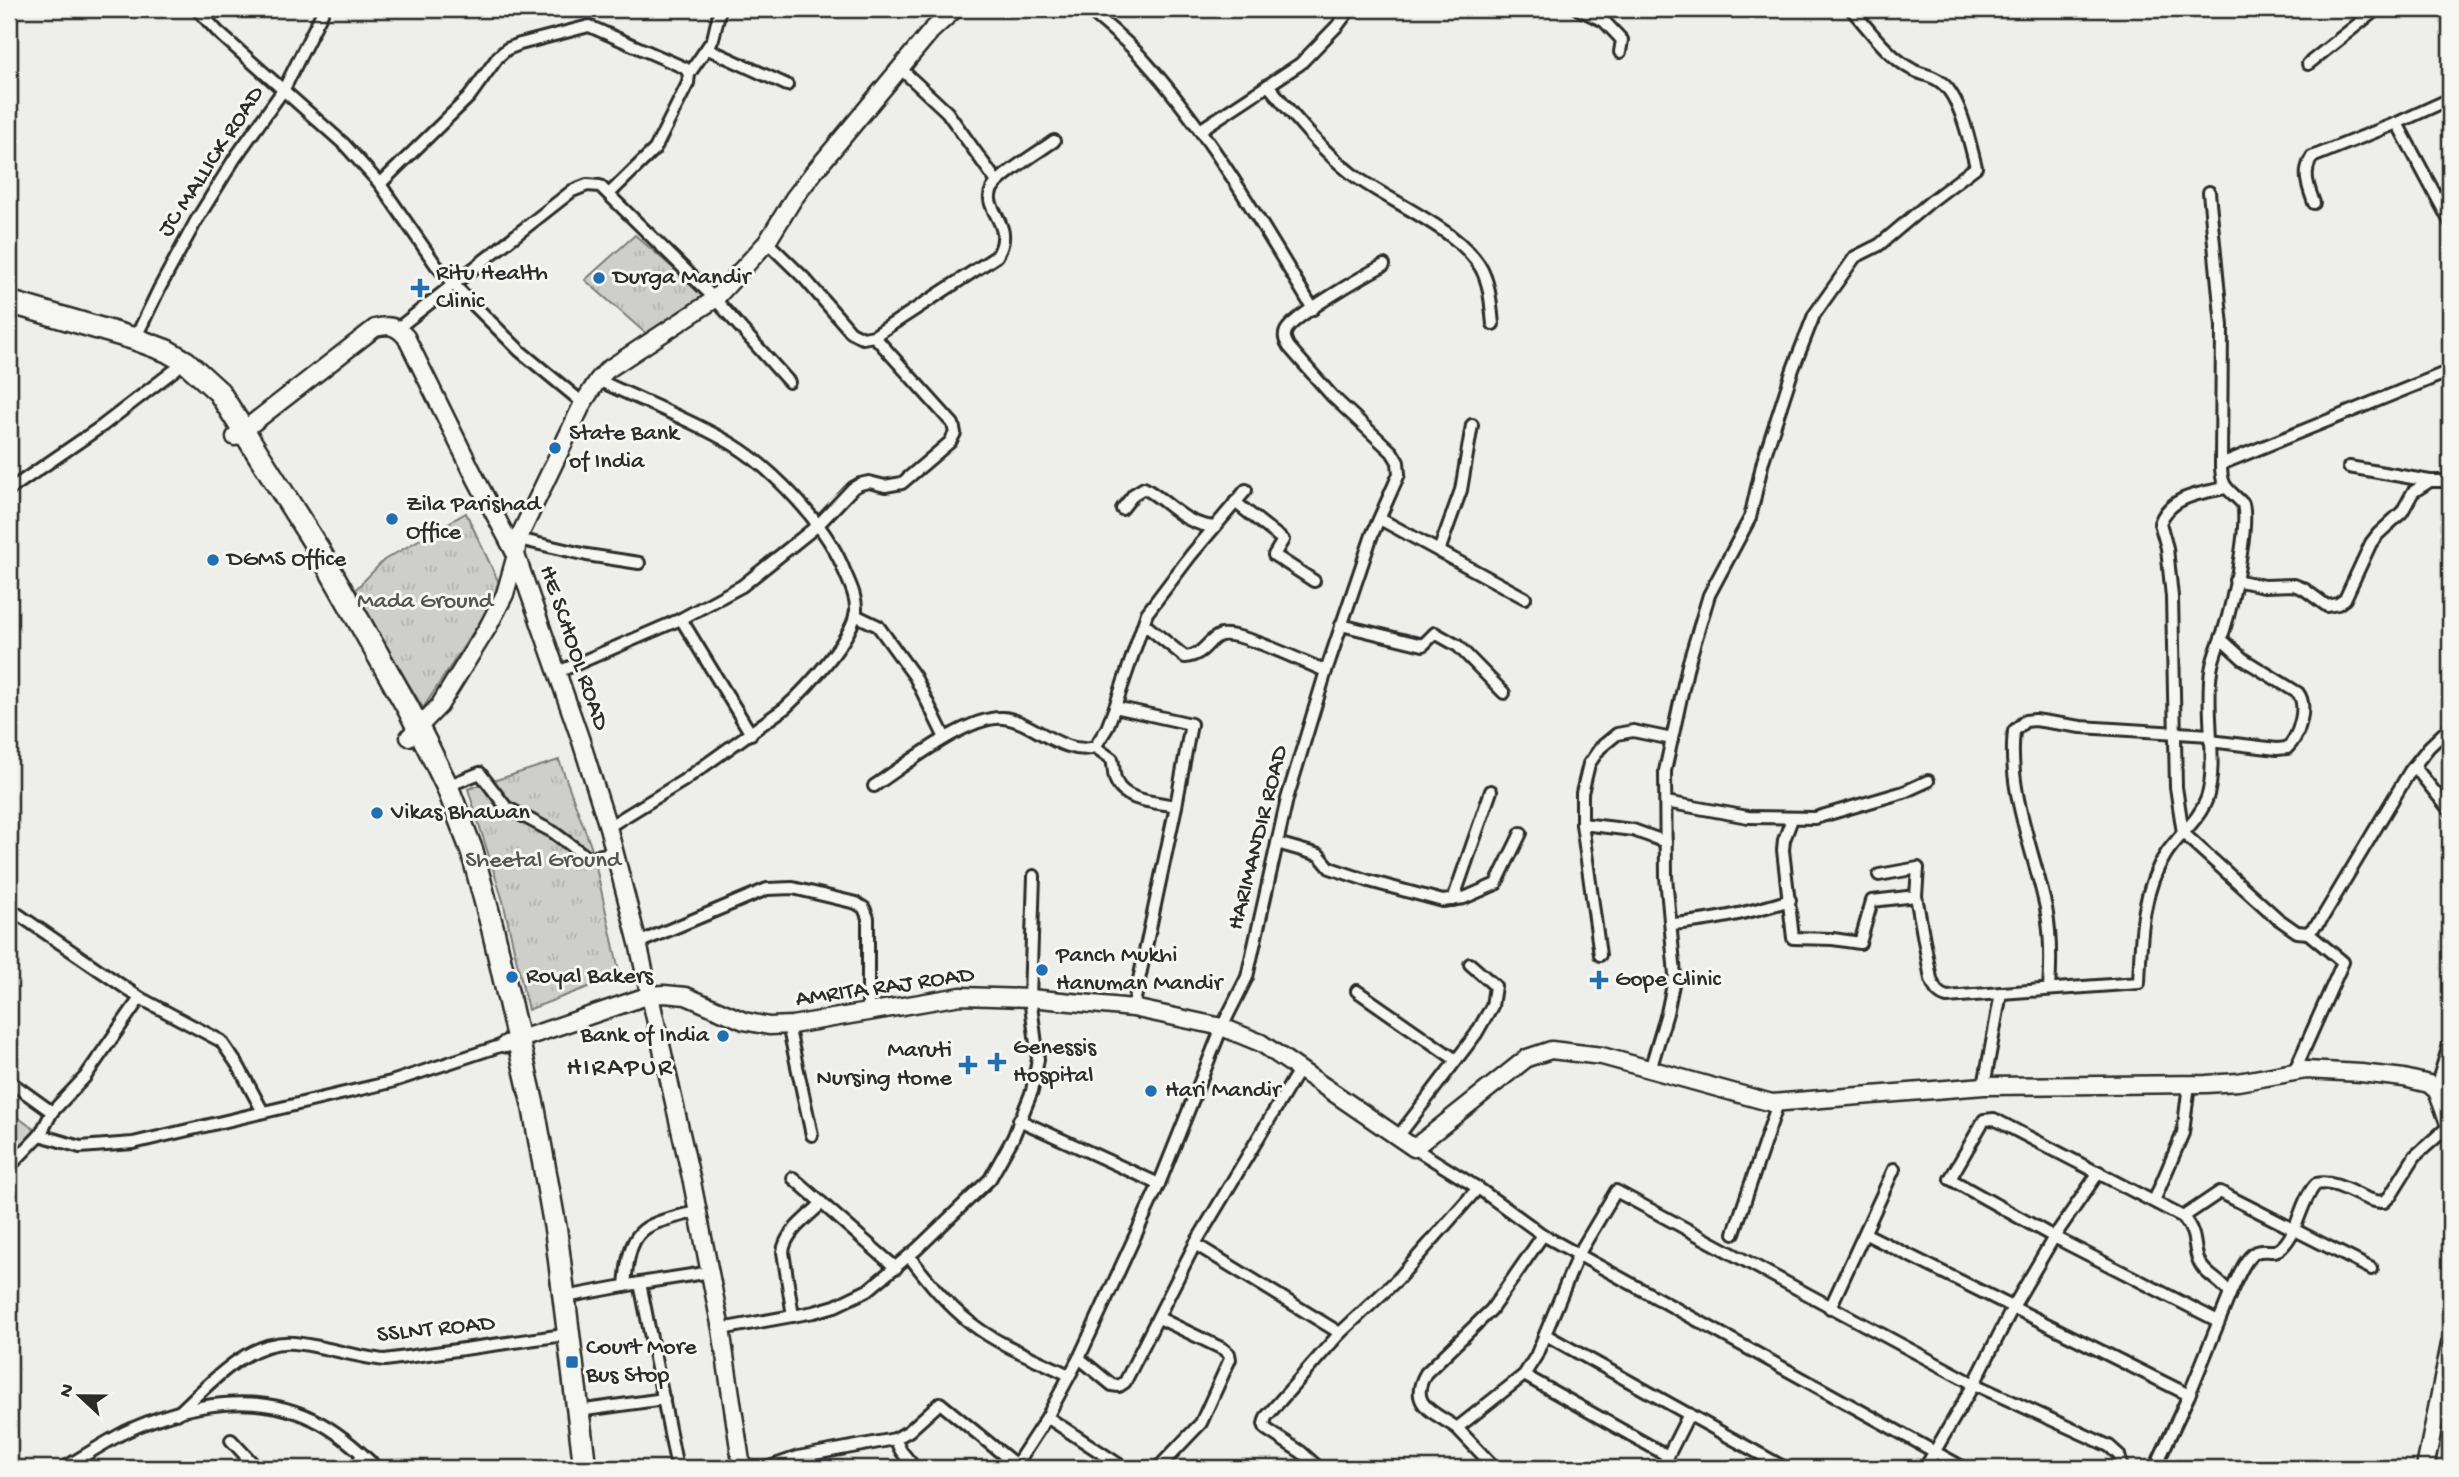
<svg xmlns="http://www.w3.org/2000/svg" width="2459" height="1477" font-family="'Gochi Hand',sans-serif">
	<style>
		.grass { fill: url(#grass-tufts); stroke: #7c7c7a; stroke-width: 2 }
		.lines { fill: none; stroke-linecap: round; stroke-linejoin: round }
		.street-casing { stroke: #2b2b2b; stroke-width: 16 }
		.secondary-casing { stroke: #2b2b2b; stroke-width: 21 }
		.highway-casing { stroke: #2b2b2b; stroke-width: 26 }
		.street { stroke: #f6f6f2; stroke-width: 10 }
		.secondary { stroke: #f6f6f2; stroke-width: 16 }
		.highway { stroke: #f6f6f2; stroke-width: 21 }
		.poi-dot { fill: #1f6fb2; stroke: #f6f6f2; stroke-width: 2.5 }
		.labels { text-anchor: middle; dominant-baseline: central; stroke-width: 6; stroke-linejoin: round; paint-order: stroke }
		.street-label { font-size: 24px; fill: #2b2b2b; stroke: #f6f6f2 }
		.poi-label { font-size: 24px; fill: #2b2b2b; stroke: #f6f6f2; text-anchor: start }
		.park-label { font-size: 24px; fill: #545453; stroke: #f6f6f2 }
		.neighbourhood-label { font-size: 26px; letter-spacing: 2px; fill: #2b2b2b; stroke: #f6f6f2 }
	</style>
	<defs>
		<pattern id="grass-tufts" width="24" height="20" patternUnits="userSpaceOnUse" patternTransform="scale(1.75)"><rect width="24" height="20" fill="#cececa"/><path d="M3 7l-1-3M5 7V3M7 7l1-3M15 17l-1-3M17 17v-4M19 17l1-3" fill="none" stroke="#b1b1ae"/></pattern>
	</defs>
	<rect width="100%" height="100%" fill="#eeeeea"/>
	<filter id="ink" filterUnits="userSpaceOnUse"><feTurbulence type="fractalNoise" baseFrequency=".0143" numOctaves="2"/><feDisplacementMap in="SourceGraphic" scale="14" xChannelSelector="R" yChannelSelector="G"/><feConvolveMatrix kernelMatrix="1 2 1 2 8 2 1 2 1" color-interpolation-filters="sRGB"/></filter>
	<g filter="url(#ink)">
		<g class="grass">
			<path d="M635,235L705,296L652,339L585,280Z"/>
			<path d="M466,513L500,585L483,617L423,708L362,606L356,589L384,560Z"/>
			<path d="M559,760L592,849L620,975L528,1010L503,901L468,789Z"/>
			<path d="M9,1111L35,1130L9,1159Z"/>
		</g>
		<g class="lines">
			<defs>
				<g id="street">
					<path d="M197,9L218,32L344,144L380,184L436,265L453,284L520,351L583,403"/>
					<path d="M1088,9C1107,25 1127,41 1144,60C1211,135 1261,223 1313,309"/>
					<path d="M1578,9L1604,21L1622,40L1620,52"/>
					<path d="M708,49L787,85"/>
					<path d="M2308,64L2377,9"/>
					<path d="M901,69L947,112L997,182"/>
					<path d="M689,74L713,39L720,9"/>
					<path d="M1268,85C1294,116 1320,149 1352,174C1390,203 1470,233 1485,277C1491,292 1491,308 1493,324"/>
					<path d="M2397,123L2450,222"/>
					<path d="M1200,130L1300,64L1338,25L1350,9"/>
					<path d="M380,184L469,97L498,57L507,49L520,44L589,26L685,68L689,74L688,83L655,149L609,194"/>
					<path d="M2209,192L2222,326L2221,464L2450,371"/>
					<path d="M2314,203C2308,186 2302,173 2312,157L2397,123L2450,99"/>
					<path d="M767,242L805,279L851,332L863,338L874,336L997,256C1017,224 981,210 992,189C1000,175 1040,151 1054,141"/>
					<path d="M398,328L572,191L587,185L600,186L715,299L789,382"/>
					<path d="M135,339L159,289L196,221L235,158L284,89L324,9"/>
					<path d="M598,380C642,401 690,419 732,444C773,469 823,522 842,565C847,579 857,595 856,611C853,638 806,689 785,708L683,781L608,827"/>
					<path d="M2349,467L2430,481"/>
					<path d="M2225,488C2201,493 2170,496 2160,523L2167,548L2172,597L2176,787L2183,833L2277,918L2297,932L2308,933L2321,920L2410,771L2429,747L2450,727"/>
					<path d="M9,490L102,426L176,369"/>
					<path d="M1235,502L1283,540L1274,555L1314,581"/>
					<path d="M1122,509L1134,494L1144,488C1171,503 1181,523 1214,527"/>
					<path d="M1380,519L1525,598"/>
					<path d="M518,539L587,555L639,563"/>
					<path d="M1439,551L1461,490L1472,425"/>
					<path d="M2235,580L2264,586L2294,585L2304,589L2327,606L2338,604L2345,599L2371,543L2378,534L2402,512L2413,492L2430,481H2450"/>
					<path d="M855,615L878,626L915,677L945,738"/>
					<path d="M681,619L751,734"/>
					<path d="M1144,624L1185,657C1206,655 1207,639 1221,635C1241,631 1305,663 1326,671"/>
					<path d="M1341,625L1423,645L1435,633L1458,646L1504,693"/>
					<path d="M558,672L681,619L742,586L818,525L853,488L860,484L869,482L885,486L902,483L950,442L955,433L953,424L874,336"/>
					<path d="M2210,741L2277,749L2287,748C2299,737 2308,706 2298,693L2243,659L2221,639"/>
					<path d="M1095,747L1112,759C1114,766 1113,774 1116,781C1124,802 1157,802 1176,806"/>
					<path d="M2414,766L2450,811"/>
					<path d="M447,786L480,773L506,807L553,832L588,858L615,852"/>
					<path d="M874,786C904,766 968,715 1003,718C1032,720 1062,757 1095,747L1107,728L1115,707"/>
					<path d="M1666,802L1748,817L1815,818L1904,792L1928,781"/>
					<path d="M1792,819L1784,840L1783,850L1793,938L1833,939L1860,943L1872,901L1916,896"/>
					<path d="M1582,824L1633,830L1666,842"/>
					<path d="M1277,843L1319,855L1330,868L1369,881L1443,901L1464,898L1496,884L1521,833"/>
					<path d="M1879,875L1918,868L1916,896L1931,979C1935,989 1937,994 1947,997L2139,983C2141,939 2141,892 2166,854C2179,834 2199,821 2207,798C2218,765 2205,708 2211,671C2213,656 2219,644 2224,630C2232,605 2249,528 2243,504C2228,488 2221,489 2221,464"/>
					<path d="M1453,900L1491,791"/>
					<path d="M9,908L140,998L221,1041L239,1067L263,1112"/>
					<path d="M1672,924C1714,921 1749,913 1790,900"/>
					<path d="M638,943L767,889L793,888L856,903L864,908L868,918V1011"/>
					<path d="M1600,955L1582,824V793L1589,764L1600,748L1617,734L1633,731L1672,739"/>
					<path d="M2049,989C2051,961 2051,935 2046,908C2034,851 2007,791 2014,731L2025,721L2035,720L2081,727L2210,735"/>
					<path d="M1357,991L1456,1060"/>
					<path d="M1133,1008L1176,806L1191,724L1115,707L1147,613L1191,555L1246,490"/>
					<path d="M788,1025L812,1135"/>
					<path d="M1650,1070L1667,1013L1675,975L1666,877L1665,771L1688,665L1709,595L1750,518L1763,461L1793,369L1814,315L1855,257L1879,245L1930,202L1976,167C1970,144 1961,98 1942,83C1933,75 1922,75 1913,70C1888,57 1869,29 1851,9"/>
					<path d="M2294,1072L2343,962L2308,933"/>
					<path d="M9,1081L52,1112"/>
					<path d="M2437,1084L2450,1042"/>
					<path d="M1984,1086L2001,993"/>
					<path d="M1019,1120L1159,1184"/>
					<path d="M40,1135L80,1147L133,1143L391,1082L506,1044"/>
					<path d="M1397,1138L1476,1034L1492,1006L1495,986L1470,964"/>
					<path d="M1414,1148L1478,1188L1543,1235L1964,1468"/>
					<path d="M9,1167L40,1135L52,1112L85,1077L140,998"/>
					<path d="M793,1178L896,1268"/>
					<path d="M2154,1201L2183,1133L2189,1084"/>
					<path d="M1734,1233L1778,1103"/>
					<path d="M1866,1234L2189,1395"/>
					<path d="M1195,1244L1340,1333"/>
					<path d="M909,1256C928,1281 947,1305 972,1324C1000,1346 1037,1359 1069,1375"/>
					<path d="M640,1283L711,1272"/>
					<path d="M625,1286C630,1223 643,1226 698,1211"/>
					<path d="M2230,1294C2236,1282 2244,1258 2256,1252C2266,1248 2274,1255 2282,1247C2299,1231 2300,1201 2316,1184C2341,1179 2360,1202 2384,1202L2390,1196L2415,1156L2450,1125"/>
					<path d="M565,1297L640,1283L677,1468"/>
					<path d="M1830,1308L1894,1169"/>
					<path d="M793,1316L783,1252C785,1232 808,1217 822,1203"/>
					<path d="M2218,1321L2054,1237L1950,1179L1984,1120L1994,1119L2183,1217L2220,1192L2372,1269"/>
					<path d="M721,1329L814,1312L835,1306L868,1290L917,1249L990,1179L1013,1138L1032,1091L1038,1059L1030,998L1034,876"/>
					<path d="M1546,1335L1785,1468"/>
					<path d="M1079,1358L1112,1385L1119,1386L1125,1382L1195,1244L1300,1068"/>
					<path d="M1524,1375L1668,1456L1662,1468"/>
					<path d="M578,1411L664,1399"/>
					<path d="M177,1414C209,1385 247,1339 294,1343C325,1346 354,1357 385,1360L557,1336L569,1331"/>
					<path d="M1047,1417L1124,1468"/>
					<path d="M1457,1428C1434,1412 1407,1405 1426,1373L1491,1310L1543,1235"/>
					<path d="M895,1439L901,1451L915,1468"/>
					<path d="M231,1440L257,1468"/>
					<path d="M1668,1456L1689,1414"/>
					<path d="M64,1468C84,1456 104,1443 125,1432C186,1403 261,1389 322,1424C343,1436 360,1452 377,1468"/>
					<path d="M356,1468L362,1454"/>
					<path d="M766,1468L798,1457L895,1439L909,1431L940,1403L1016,1465"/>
					<path d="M1014,1468L1047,1417L1079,1358L1159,1184L1222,1027L1247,977L1287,799L1326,671L1372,535L1399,474L1398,462L1392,452L1332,396L1289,347C1286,342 1283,337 1286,331C1293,316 1367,274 1384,265"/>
					<path d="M1158,1468L1201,1423L1230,1359L1229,1354L1223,1349L1159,1318"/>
					<path d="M1319,1468L1301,1452L1266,1429L1264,1424L1266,1417L1340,1333L1398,1279L1478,1188"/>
					<path d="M1495,1468L1457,1428L1524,1375L1536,1356L1578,1255L1616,1191L1974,1384L2109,1446L2119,1455L2122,1468"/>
					<path d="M1925,1468L1974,1384L2013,1307L2054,1237L2099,1172"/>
					<path d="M2155,1468L2189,1395L2230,1294C2221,1280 2208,1277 2201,1265C2191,1249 2200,1237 2183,1217"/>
				</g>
				<g id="secondary">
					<path d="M235,437L375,328C389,324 396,326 406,337L476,479L516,555L580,738L608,827L638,943L692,1182L721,1329L742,1468"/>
					<path d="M409,737L439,706L488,627L505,594L516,555L518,539L583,403L598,380L607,370L715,299L767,242L794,198L814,172L931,31L955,9"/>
					<path d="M506,1044L650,995L664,994L686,996L744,1021L769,1026L792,1025L961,996L1030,998L1133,1008L1222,1027L1261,1043L1414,1148L1527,1058L1551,1050L1602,1056L1772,1103L1984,1086L2206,1084L2238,1082L2306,1070L2361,1073L2404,1078L2429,1084L2437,1091L2450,1126"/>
					<path d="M2425,1468L2450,1344"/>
				</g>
				<path id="highway" d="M9,302L135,339L167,351L186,362L219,392L317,547L408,708L428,747L447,786L472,851L493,930L534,1109L556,1232L585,1468"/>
			</defs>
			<use href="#street" class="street-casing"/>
			<use href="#secondary" class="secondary-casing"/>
			<use href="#highway" class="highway-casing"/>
			<use href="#street" class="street"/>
			<use href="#secondary" class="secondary"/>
			<use href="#highway" class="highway"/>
		</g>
	</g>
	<g class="poi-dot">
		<circle cx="599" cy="278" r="7"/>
		<path d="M416.5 277.5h7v7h7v7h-7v7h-7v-7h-7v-7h7z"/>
		<circle cx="555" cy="448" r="7"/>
		<circle cx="392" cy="519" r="7"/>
		<circle cx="213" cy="560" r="7"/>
		<circle cx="377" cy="813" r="7"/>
		<circle cx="1042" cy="970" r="7"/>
		<circle cx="512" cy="977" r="7"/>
		<path d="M1595.5 969.5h7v7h7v7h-7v7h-7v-7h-7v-7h7z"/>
		<circle cx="723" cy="1036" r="7"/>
		<path d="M993.5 1051.5h7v7h7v7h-7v7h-7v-7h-7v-7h7z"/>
		<path d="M964.5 1054.5h7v7h7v7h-7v7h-7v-7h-7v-7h7z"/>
		<circle cx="1151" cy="1091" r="7"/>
		<rect x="565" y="1355" width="14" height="14" rx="3.5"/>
	</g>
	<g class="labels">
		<g class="street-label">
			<text transform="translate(212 162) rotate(-57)">JC MALLICK ROAD</text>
			<text transform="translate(573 648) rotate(71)">HE SCHOOL ROAD</text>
			<text transform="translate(1259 838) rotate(-76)">HARIMANDIR ROAD</text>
			<text transform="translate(885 988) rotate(-8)">AMRITA RAJ ROAD</text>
			<text transform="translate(436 1330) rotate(-6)">SSLNT ROAD</text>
		</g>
		<g class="poi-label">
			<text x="436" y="274">Ritu Health<tspan x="436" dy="28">Clinic</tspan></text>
			<text x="613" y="278">Durga Mandir</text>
			<text x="569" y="434">State Bank<tspan x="569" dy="28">of India</tspan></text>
			<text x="406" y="505">Zila Parishad<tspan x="406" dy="28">Office</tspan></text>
			<text x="227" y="560">DGMS Office</text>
			<text x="391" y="813">Vikas Bhawan</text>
			<text x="1056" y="956">Panch Mukhi<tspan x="1056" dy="28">Hanuman Mandir</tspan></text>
			<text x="526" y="977">Royal Bakers</text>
			<text x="1615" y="980">Gope Clinic</text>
			<text x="709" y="1036" text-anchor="end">Bank of India</text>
			<text x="1013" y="1048">Genessis<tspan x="1013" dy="28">Hospital</tspan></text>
			<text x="952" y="1051" text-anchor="end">Maruti<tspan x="952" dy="28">Nursing Home</tspan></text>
			<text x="1165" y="1091">Hari Mandir</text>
			<text x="586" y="1348">Court More<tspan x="586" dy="28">Bus Stop</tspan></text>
		</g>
		<g class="park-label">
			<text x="425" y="602">Mada Ground</text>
			<text x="543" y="861">Sheetal Ground</text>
		</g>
		<g class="neighbourhood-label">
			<text x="620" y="1069">HIRAPUR</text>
		</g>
	</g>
	<rect width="2459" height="1477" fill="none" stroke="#f6f6f2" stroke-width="35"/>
	<rect x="18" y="18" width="2424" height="1442" fill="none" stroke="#2b2b2b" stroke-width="2.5" filter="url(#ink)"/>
	<g transform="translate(80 1396) rotate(292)" stroke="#f6f6f2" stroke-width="5" paint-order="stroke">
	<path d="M0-5L12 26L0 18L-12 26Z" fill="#2b2b2b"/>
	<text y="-10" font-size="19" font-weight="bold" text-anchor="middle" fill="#2b2b2b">N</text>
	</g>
</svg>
